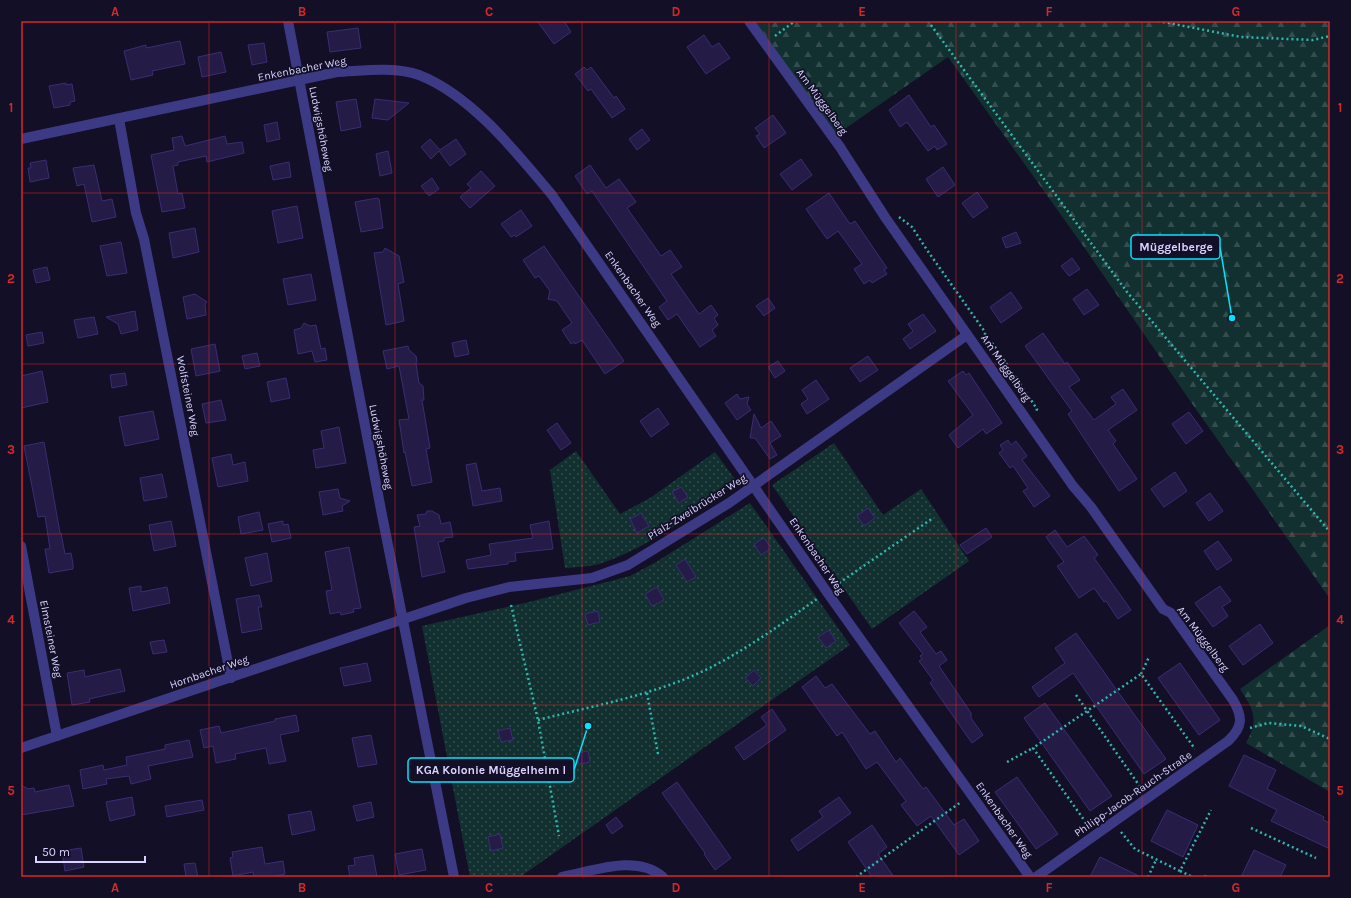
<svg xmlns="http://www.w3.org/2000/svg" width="1351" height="898" font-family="Karla,sans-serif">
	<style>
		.forest { fill: url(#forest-firs) }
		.garden { fill: url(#garden-dots) }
		.building { fill: #241b47; stroke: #3b2d73 }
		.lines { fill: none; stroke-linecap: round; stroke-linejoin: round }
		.path { stroke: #2fb8b0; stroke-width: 2.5; stroke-dasharray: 2 3; stroke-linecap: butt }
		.minor { stroke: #3d3a85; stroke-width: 10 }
		.grid { fill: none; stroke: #d62828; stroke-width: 1; stroke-opacity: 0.55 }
		.labels { text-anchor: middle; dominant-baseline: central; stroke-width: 3.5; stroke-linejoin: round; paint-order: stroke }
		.street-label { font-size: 11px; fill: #d9d4ff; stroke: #130f26 }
		.leader { fill: none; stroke: #00e5ff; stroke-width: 1.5 }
		.callout-dot { fill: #00e5ff; stroke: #130f26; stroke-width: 1.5 }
		.callout { fill: #130f26; stroke: #00e5ff; stroke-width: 1.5 }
		.callout-label { font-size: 12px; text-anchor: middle; font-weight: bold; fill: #d9d4ff }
		.neatline { fill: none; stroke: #d62828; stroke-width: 1.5 }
		.grid-label { font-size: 13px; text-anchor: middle; font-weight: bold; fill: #d62828 }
	</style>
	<defs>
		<pattern id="forest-firs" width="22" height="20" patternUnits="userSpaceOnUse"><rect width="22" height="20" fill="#12302f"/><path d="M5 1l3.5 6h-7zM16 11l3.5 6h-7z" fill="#344d4e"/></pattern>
		<pattern id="garden-dots" width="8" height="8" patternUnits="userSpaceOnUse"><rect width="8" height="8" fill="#12302f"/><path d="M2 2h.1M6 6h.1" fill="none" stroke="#344d4e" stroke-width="1.8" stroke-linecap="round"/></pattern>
	</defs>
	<rect width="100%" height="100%" fill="#130f26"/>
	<g class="forest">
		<path d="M755,21H1330V599L1193,405L1086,250L948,57L836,135Z"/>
		<path d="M1330,625V792L1246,743C1259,720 1254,710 1240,689Z"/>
	</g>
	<g class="garden">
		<path d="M834,443L883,515L921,489L969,561L872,629L772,485Z"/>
		<path d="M576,451L620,514L650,498L715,452L737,482C694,512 649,548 599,564C588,567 576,567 565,568L550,470Z"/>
		<path d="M750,503L850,645L520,877H470L422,626L529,602L630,576L656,562Z"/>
	</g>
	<g class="building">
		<path d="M537,21H564L571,32L554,44Z"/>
		<path d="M358,28L361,48L330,52L327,32Z"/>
		<path d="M704,35L712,47L719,43L730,58L706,74L687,47Z"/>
		<path d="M180,41L185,64L152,71L153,75L131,80L124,51L146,45V48Z"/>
		<path d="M264,43L267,62L252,65L248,45Z"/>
		<path d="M221,52L226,72L202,77L198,57Z"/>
		<path d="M584,67L587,70L591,67L614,98L616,96L625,109L612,118L591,89L588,91L575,74Z"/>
		<path d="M66,83V85L72,84L75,101L70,102V105L54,108L49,86Z"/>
		<path d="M909,95L931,127L934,125L947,144L937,150L935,146L928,151L907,122L900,127L889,110Z"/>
		<path d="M356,99L361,127L341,131L336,102Z"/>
		<path d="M375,99L409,103L388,120L372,118Z"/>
		<path d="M773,115L786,133L764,148L756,136L760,134L755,128Z"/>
		<path d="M277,122L280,139L267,142L264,125Z"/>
		<path d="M642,129L650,140L637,150L629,139Z"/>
		<path d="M182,136L185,146L225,136L227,144L242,142L244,153L207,162L206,156L178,162V165L173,166L178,194L182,193L185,208L162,212L151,155L174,150L172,138Z"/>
		<path d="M430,139L440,150L456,139L466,154L450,166L439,151L431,159L421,147Z"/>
		<path d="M388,151L392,173L380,176L376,154Z"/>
		<path d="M801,159L812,175L792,190L780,174Z"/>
		<path d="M46,160L49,178L30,182L28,168H31L30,163Z"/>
		<path d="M289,162L291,177L273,180L270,166Z"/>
		<path d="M94,165L102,201L112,199L116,217L92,222L84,184L77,186L73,168Z"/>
		<path d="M590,165L606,188L619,179L636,202L627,208L661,256L670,250L682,267L671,274L699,314L711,305L718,315L714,318L718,325L712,330L716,336L700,347L677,314L668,320L659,307L667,301L592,191L587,194L575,176Z"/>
		<path d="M943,167L955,185L938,197L926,179Z"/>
		<path d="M481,171L495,186L470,208L460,197L471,188L467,184Z"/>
		<path d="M432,178L439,189L429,196L421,186Z"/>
		<path d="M977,192L988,207L973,218L962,203Z"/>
		<path d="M829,193L850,224L855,221L887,268L884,270L887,274L872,283L870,280L864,284L854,269L862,264L838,231L827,239L806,209Z"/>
		<path d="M377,198L379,199L383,228L361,232L355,202Z"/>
		<path d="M297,206L303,238L278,243L272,211Z"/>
		<path d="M521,210L532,226L516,237L515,235L511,237L501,224Z"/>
		<path d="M195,228L199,252L173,258L169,233Z"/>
		<path d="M1016,232L1021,243L1006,248L1002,238Z"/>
		<path d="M121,242L127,273L107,276L100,246Z"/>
		<path d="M544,246L624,361L605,374L582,340L575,344L574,342L571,344L562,330L572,323L557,301L548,299L550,291L539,276L535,278L523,260Z"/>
		<path d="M385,248L399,256L404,282L398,284L404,321L386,325L374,253L383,252Z"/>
		<path d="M1072,258L1080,269L1069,276L1061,266Z"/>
		<path d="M47,267L50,280L36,283L33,270Z"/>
		<path d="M311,274L316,300L288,305L283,279Z"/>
		<path d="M1087,289L1099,305L1084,315L1073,299Z"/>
		<path d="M1011,292L1022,308L1001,323L990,307Z"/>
		<path d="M195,294L207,302L205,304L206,315L187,319L183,297Z"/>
		<path d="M768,298L775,308L764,316L756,306Z"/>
		<path d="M135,311L138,330L121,334L118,324L106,317Z"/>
		<path d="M923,314L936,331L910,349L903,339L913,331L908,324Z"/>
		<path d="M94,317L98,334L78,338L74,320Z"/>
		<path d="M304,323L310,326L316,325L321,349L325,348L327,360L315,362L312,351L298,354L294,330L301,328Z"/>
		<path d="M42,332L44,343L28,346L26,335Z"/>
		<path d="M1043,333L1065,364L1067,362L1080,380L1069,387L1094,420L1116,404L1111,397L1123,389L1137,410L1108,430L1116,441L1113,444L1137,479L1119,491L1068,414L1072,411L1025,346Z"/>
		<path d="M466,340L469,354L455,357L452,343Z"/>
		<path d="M215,344L220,371L196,376L191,349Z"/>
		<path d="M408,346L409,350L416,356L417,361L416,363L419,383L423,386L424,400H422L430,448L426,449L432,482L412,486L405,452L404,453L399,420L409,419L399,366L387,369L383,351Z"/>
		<path d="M257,353L260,366L245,369L242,356Z"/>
		<path d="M868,356L878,370L860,382L850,368Z"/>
		<path d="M778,361L785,371L775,378L768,367Z"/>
		<path d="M42,371L48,402L21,408V376Z"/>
		<path d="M963,371L966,375L969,373L1002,423L986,434L983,429L958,448L949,435L973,415L948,381Z"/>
		<path d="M125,373L127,385L112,388L110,375Z"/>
		<path d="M286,378L290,398L271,402L267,382Z"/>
		<path d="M816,380L829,399L807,414L801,404L808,399L802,390Z"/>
		<path d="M737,394L740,399L749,397L747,404L751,410L737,420L725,403Z"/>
		<path d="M221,400L226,420L206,423L202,404Z"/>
		<path d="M658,408L669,424L651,437L640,421Z"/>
		<path d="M153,411L159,439L125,446L119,417Z"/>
		<path d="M1189,412L1203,431L1186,444L1172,424Z"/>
		<path d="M754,414L761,428L771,421L781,436L770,443L777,455L770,459L755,438H750Z"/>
		<path d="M557,423L571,443L561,450L547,430Z"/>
		<path d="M339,427L346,463L316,468L313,450L324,448L321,431Z"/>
		<path d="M1008,440L1011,445L1016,441L1027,456L1022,460L1050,496L1034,507L1023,491L1028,488L1013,466L1010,468L999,453L1003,450L1000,445Z"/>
		<path d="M44,442L60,533H61L65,554L71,553L73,564V569L49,573L45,549H50L45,516L38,517L24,446Z"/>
		<path d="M231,454L233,465L245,462L248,481L218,487L212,458Z"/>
		<path d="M476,463L482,491L500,488L502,501L473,506L466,465Z"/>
		<path d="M1175,472L1187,491L1164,507L1151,489Z"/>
		<path d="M162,474L167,497L144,501L140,478Z"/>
		<path d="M681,487L688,497L679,503L672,492Z"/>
		<path d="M338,489L340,498L350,501L342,506L343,511L323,515L319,492Z"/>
		<path d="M1210,493L1223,511L1209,521L1196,503Z"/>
		<path d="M868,508L875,518L864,526L857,516Z"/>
		<path d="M427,511H432L439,515L441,524L450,522L453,537L444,538V541L438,542L445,572L422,577L414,527L420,526L417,515L426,514Z"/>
		<path d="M259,512L263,530L241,534L238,517Z"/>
		<path d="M641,513L649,526L637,533L630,519Z"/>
		<path d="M171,521L176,546L154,551L149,525Z"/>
		<path d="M283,521V525L288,524L291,538L272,542L268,524Z"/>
		<path d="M549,521L553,549L515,553L516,561L508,562V564L468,569L466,560L491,555L489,544L533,538L530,525Z"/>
		<path d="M986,528L992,537L967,554L960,545Z"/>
		<path d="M1055,530L1067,547L1084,536L1098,555L1094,558L1131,610L1118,619L1106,601L1104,602L1094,588L1079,598L1057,566L1064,562L1046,537Z"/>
		<path d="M764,538L771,548L761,555L754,544Z"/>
		<path d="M1218,541L1232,560L1217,570L1204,551Z"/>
		<path d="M349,547L361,608L353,609L354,612L341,615L340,612L330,614L326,591L332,590L325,552Z"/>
		<path d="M267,553L272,581L251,586L245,558Z"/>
		<path d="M685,559L696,577L687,582L676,565Z"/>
		<path d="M141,586V592L167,587L170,603L133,611L129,588Z"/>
		<path d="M1220,586L1231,601L1222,607L1228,616L1213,627L1195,603Z"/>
		<path d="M657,587L664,600L652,606L645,594Z"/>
		<path d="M259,595L262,607H258L262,629L242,633L236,599Z"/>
		<path d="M598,611L600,622L588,625L585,614Z"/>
		<path d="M914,611L927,627L920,632L936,654L941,651L947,660L939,666L971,713V718L983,735L972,743L930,683L933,680L919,661L922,659L920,656L923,654L899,623Z"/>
		<path d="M1260,624L1273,643L1243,665L1229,646Z"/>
		<path d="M829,630L836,641L826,648L818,637Z"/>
		<path d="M1076,633L1166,759L1144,774L1073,673L1039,697L1032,687L1065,663L1055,648Z"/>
		<path d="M164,640L167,652L153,654L150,642Z"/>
		<path d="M367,663L371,681L344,686L340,668Z"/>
		<path d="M1180,663L1220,720L1199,735L1158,678Z"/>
		<path d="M120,669L125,691L89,699L90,702L72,705L67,673L84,670L85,677Z"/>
		<path d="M754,670L761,678L753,686L745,678Z"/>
		<path d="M816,676L825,688L832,684L870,734L875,731L896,762L900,758L923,789L926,787L954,825L964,819L979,841L959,855L931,816L917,826L901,805L906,801L877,762L866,769L842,732L837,736L802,687Z"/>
		<path d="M1045,703L1112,796L1090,811L1024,718Z"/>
		<path d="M772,709L786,730L744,760L735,747L767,725L761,717Z"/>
		<path d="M296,715L299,731L280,735L286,761L269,764L266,748L235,754L236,759L216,763L213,746L204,748L200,730L219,726L221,733L275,721V719Z"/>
		<path d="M510,728L513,740L501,742L498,731Z"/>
		<path d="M371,735L377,764L358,767L352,738Z"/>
		<path d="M189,740L193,757L148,766L151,779L131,784L129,776L106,779L107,784L83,789L80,770L103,765L104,770L127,765L126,757L165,749V745Z"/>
		<path d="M588,751L590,762L579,764L577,753Z"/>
		<path d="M1244,755L1276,770L1267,789L1324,817L1323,820L1330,823V849L1271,821L1277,810L1229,786Z"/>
		<path d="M1017,777L1058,834L1036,849L995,792Z"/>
		<path d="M677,782L731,858L715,870L704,854L705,853L662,793Z"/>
		<path d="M21,785L28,789L34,788L35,792L69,785L74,806L21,815Z"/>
		<path d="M132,797L135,815L110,821L106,802Z"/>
		<path d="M839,797L851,813L798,851L791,840L823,817L819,811Z"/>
		<path d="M202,800L204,810L167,817L165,806Z"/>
		<path d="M371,802L374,817L357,821L353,806Z"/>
		<path d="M1167,810L1198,825L1183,857L1151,841Z"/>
		<path d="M311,811L315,830L292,835L288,815Z"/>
		<path d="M616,817L623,826L612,834L606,825Z"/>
		<path d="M872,825L887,847L878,854L894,877H872L848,842Z"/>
		<path d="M500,834L503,848L491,851L488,837Z"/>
		<path d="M262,847L265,864L283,861L285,874L270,877H254L253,872L233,876L230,858L233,857L232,852Z"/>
		<path d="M81,848L84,867L65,871L62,851Z"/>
		<path d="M422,849L426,870L399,875L395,854Z"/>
		<path d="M1254,850L1286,865L1280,877H1241Z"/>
		<path d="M373,855L377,877H350L348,866L355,865L354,858Z"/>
		<path d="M1100,857L1141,877H1090Z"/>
		<path d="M195,863L198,877H186L184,864Z"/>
	</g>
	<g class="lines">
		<g class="path">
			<path d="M928,21L1127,292L1330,532"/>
			<path d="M1158,21L1241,37L1313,40L1330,36"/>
			<path d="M775,36L795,21"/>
			<path d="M899,217L912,227L927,250L985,332V338"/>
			<path d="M987,341L993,344L1037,409L1036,412"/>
			<path d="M839,583L933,518"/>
			<path d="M511,605L538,720L559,836"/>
			<path d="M1141,674L1149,657"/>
			<path d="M647,693L658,754"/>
			<path d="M1076,695L1141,788"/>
			<path d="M538,720C589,707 642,697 690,677C735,658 777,627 817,599"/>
			<path d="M1250,728L1268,723L1301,726L1330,739"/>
			<path d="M1007,762L1033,748"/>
			<path d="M1089,827L1033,748L1141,674L1195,749"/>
			<path d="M1251,828L1316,858"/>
			<path d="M1121,832L1135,849L1180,871L1211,810"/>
			<path d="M1180,871L1193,877"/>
			<path d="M856,877L961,802"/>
			<path d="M1148,877L1156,860"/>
			<path d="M1205,877L1206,875"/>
		</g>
		<g class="minor">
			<path d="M288,21L382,515L454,877"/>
			<path d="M749,21L840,147L885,217L1073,486L1091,507L1163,609L1171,613L1233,700C1243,717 1243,727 1228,741L1036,877"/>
			<path d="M119,119L136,213L144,239L231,678"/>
			<path d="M21,139L337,72C362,71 394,66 419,75C471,95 517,153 552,195L829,595L1030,877"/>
			<path d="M21,546L57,736"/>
			<path d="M21,748L466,598L509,587L592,578L628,565L729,503L967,335"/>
			<path d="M562,877C594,871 636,854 663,877"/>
		</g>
	</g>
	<path class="grid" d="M209,21V877M395,21V877M582,21V877M769,21V877M956,21V877M1142,21V877M21,193H1330M21,364H1330M21,534H1330M21,705H1330"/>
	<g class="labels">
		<g class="street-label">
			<text transform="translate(302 69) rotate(-11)">Enkenbacher Weg</text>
			<text transform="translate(822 102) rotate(54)">Am Müggelberg</text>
			<text transform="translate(321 129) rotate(79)">Ludwigshöheweg</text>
			<text transform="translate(633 289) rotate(55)">Enkenbacher Weg</text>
			<text transform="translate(1006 368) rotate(55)">Am Müggelberg</text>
			<text transform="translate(188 396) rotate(79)">Wolfsteiner Weg</text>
			<text transform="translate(381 447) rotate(79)">Ludwigshöheweg</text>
			<text transform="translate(697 507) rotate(-32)">Pfalz-Zweibrücker Weg</text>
			<text transform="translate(817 556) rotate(56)">Enkenbacher Weg</text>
			<text transform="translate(51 639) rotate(79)">Elmsteiner Weg</text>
			<text transform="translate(1203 639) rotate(53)">Am Müggelberg</text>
			<text transform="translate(209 672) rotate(-19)">Hornbacher Weg</text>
			<text transform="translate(1133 794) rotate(-35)">Philipp-Jacob-Rauch-Straße</text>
			<text transform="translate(1004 820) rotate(55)">Enkenbacher Weg</text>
		</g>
	</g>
	<path class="leader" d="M1232 318L1220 247M588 726L574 770"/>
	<g class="callout-dot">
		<circle cx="1232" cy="318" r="4"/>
		<circle cx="588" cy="726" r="4"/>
	</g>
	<g class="callout">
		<rect x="1131" y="235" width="89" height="24" rx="4"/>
		<rect x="408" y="758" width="166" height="24" rx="4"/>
	</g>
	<g class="callout-label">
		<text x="1176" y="251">Müggelberge</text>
		<text x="491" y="774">KGA Kolonie Müggelheim I</text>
	</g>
	<rect width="1351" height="898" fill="none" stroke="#130f26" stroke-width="44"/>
	<path d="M36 856v6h109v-6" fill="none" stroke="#d9d4ff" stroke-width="2"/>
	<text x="42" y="856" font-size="12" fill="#d9d4ff" stroke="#130f26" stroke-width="3" paint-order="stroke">50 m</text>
	<rect x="22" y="22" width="1307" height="854" class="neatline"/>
	<g class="grid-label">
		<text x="115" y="16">A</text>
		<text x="302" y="16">B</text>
		<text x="489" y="16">C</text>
		<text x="676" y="16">D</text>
		<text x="862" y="16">E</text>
		<text x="1049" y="16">F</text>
		<text x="1236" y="16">G</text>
		<text x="11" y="112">1</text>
		<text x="1340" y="112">1</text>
		<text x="11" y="283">2</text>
		<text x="1340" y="283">2</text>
		<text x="11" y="454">3</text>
		<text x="1340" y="454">3</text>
		<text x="11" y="624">4</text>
		<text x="1340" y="624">4</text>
		<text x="11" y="795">5</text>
		<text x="1340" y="795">5</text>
		<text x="115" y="892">A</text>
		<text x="302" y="892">B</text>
		<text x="489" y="892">C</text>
		<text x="676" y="892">D</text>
		<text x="862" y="892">E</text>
		<text x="1049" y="892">F</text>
		<text x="1236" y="892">G</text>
	</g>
</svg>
